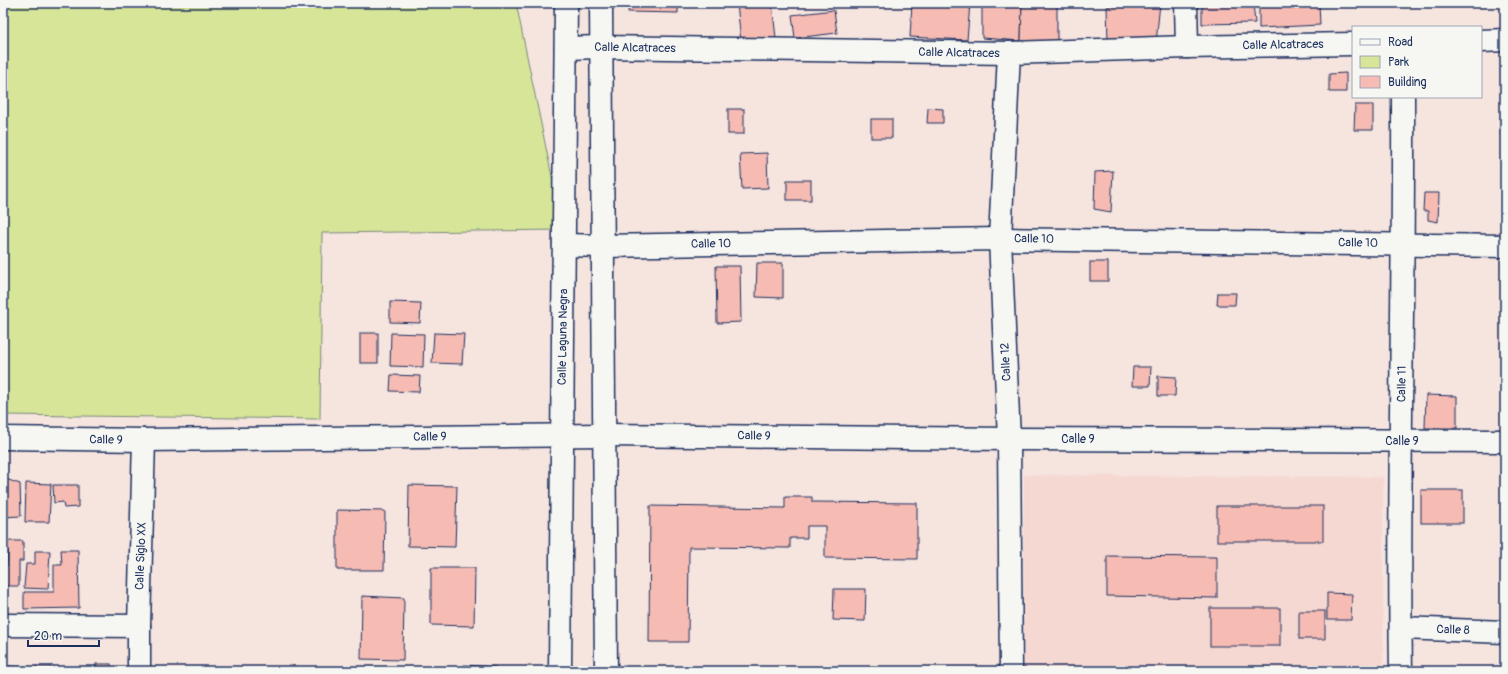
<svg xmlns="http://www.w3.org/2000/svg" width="1508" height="674" font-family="Pangolin,sans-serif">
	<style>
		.built { fill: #f6d8d2 }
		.green { fill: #d6e598; stroke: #788a7b }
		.building { fill: #f6bbb3; stroke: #1b2f5e }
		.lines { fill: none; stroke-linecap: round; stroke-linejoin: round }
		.minor-casing { stroke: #1b2f5e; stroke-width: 25 }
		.minor { stroke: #f6f6f2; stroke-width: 22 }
		.labels { text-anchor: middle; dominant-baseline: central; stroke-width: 3; stroke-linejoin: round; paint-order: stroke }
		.street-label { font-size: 12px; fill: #1b2f5e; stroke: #f6f6f2 }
	</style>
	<rect width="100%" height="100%" fill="#f6e4df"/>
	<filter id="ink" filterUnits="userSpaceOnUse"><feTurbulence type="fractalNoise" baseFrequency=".025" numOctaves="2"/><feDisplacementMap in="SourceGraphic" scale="8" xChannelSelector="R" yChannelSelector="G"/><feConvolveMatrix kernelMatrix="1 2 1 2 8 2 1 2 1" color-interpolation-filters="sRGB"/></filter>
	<g filter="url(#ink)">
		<path class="built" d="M1024,475L1383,477V670L1024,669Z"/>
		<path class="green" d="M3,3H516L563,230L322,233L320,419L3,415Z"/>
		<g class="building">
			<path d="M629,3H678V13L628,12Z"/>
			<path d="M737,3H772L776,38L741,42Z"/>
			<path d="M912,3H970L967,40L910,37Z"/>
			<path d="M982,3H1022L1021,41L982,38Z"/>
			<path d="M1022,3H1057V42L1021,41Z"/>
			<path d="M1122,3H1160L1156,43L1108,41L1107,7Z"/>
			<path d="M1202,3H1253L1255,23L1202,24Z"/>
			<path d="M1259,3H1319L1320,25L1259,28Z"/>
			<path d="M834,10L837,33L795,38L792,15Z"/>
			<path d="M1346,73V92H1329V74Z"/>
			<path d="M1355,105H1373V130H1354Z"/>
			<path d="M928,108L943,109V123H927Z"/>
			<rect x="728" y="109" width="16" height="25"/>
			<rect x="871" y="119" width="21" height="19"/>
			<path d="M1500,119H1505V136H1501Z"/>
			<path d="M767,153L768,188L742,189L740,154Z"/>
			<path d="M1113,171L1111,212L1094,209L1095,172Z"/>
			<rect x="787" y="180" width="24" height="20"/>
			<path d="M1424,193H1439L1438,222L1428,220V211H1423Z"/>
			<rect x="1090" y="262" width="18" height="19"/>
			<path d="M757,263H783V298L756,297Z"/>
			<path d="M716,266H740L741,322L717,323Z"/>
			<path d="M1218,293H1236L1235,305H1217Z"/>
			<path d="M390,302L421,303L420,323L390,322Z"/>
			<rect x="360" y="333" width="18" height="30"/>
			<path d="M391,333L424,334L423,367L390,366Z"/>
			<path d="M434,333L464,334L462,364L432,363Z"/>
			<path d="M1133,367H1151L1150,386H1132Z"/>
			<path d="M391,375L420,376L419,392L390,391Z"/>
			<path d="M1158,376L1176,377L1175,396H1158Z"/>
			<path d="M1426,395L1457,396V428H1425Z"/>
			<path d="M3,478L20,484L21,516L3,517Z"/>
			<path d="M26,483L51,484L49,522H25Z"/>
			<path d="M53,485H78V507L64,508L63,502L54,503Z"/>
			<path d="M409,485L457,486L455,547L408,546Z"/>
			<rect x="1421" y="490" width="42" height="33"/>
			<path d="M785,497H812V502L917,503V559L825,558V526H807V538H790V548L689,547L688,642H649L650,506L785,508Z"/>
			<rect x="1217" y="506" width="106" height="35"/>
			<path d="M337,510L385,511L384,570H337Z"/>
			<path d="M3,541H23V561H19V586H3V566H7L8,551H3Z"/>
			<path d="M61,550H78L79,608L24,609V592H54V565H62Z"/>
			<path d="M35,551H50L48,589L24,588L26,564H35Z"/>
			<path d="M1107,556L1217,557V598L1107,596Z"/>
			<path d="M431,568H475L474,626L431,625Z"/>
			<path d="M834,589H866L865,621L833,620Z"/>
			<path d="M1327,593L1352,594L1351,620H1327Z"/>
			<path d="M362,596L404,598L403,660L361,659Z"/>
			<rect x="1210" y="608" width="70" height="38"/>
			<rect x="1299" y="611" width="26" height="28"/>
			<rect x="96" y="664" width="15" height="7"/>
			<path d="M464,665L496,667V671H464Z"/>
			<path d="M8,666L22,667L21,671H8Z"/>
			<path d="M35,667H51L50,671H35Z"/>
			<path d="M63,668L77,669V671H62Z"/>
			<rect x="253" y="669" width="29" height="2"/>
		</g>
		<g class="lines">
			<defs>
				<g id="minor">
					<path d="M601,3L606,671"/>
					<path d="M1186,3L1187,47"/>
					<path d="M1481,41L1505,40"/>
					<path d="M566,48L601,47L1009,53L1187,47L1353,44"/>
					<path d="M1009,53L1000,239L1009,439L1011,671"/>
					<path d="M564,245L603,246L1000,239L1505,246"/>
					<path d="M3,438L144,440L604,435L1009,439L1505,441"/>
					<path d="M3,625L139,626"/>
					<path d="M1401,628L1505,632"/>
					<path d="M139,671V626L144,440"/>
					<path d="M560,671L566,3"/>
					<path d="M1401,671C1398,480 1404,288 1403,97"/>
				</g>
			</defs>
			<use href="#minor" class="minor-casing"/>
			<use href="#minor" class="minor"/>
		</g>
	</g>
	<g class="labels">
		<g class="street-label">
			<text transform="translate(1283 45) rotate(-1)">Calle Alcatraces</text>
			<text transform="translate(635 48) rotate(1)">Calle Alcatraces</text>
			<text transform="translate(959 53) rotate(1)">Calle Alcatraces</text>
			<text transform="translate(1034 239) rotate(1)">Calle 10</text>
			<text transform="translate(1358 243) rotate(1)">Calle 10</text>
			<text transform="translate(711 244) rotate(-1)">Calle 10</text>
			<text transform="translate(563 337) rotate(-89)">Calle Laguna Negra</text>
			<text transform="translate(1006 362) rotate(-93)">Calle 12</text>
			<text transform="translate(1402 384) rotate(-89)">Calle 11</text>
			<text transform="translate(754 436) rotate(1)">Calle 9</text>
			<text transform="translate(430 437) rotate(-1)">Calle 9</text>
			<text x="1078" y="439">Calle 9</text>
			<text transform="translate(106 440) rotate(1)">Calle 9</text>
			<text x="1402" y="441">Calle 9</text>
			<text transform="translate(141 556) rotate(-88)">Calle Siglo XX</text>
			<text transform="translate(1453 630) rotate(2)">Calle 8</text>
		</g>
	</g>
	<rect width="1508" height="674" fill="none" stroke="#f6f6f2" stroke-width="16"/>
	<rect x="8" y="8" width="1492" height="658" fill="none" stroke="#1b2f5e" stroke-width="1.5" filter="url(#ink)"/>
	<rect x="1352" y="26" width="130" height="72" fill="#f6f6f2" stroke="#9ea6b7"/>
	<rect x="1360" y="39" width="20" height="6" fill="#f6f6f2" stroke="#9ea6b7"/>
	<text x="1388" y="46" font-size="12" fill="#1b2f5e">Road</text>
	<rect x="1360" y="56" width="20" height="12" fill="#d6e598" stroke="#9ea6b7"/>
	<text x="1388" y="66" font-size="12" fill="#1b2f5e">Park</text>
	<rect x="1360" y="76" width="20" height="12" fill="#f6bbb3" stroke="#9ea6b7"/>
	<text x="1388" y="86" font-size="12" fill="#1b2f5e">Building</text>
	<path d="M28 640v6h71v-6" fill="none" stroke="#1b2f5e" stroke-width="2"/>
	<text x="34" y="640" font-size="12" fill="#1b2f5e" stroke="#f6f6f2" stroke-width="3" paint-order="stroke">20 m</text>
</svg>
